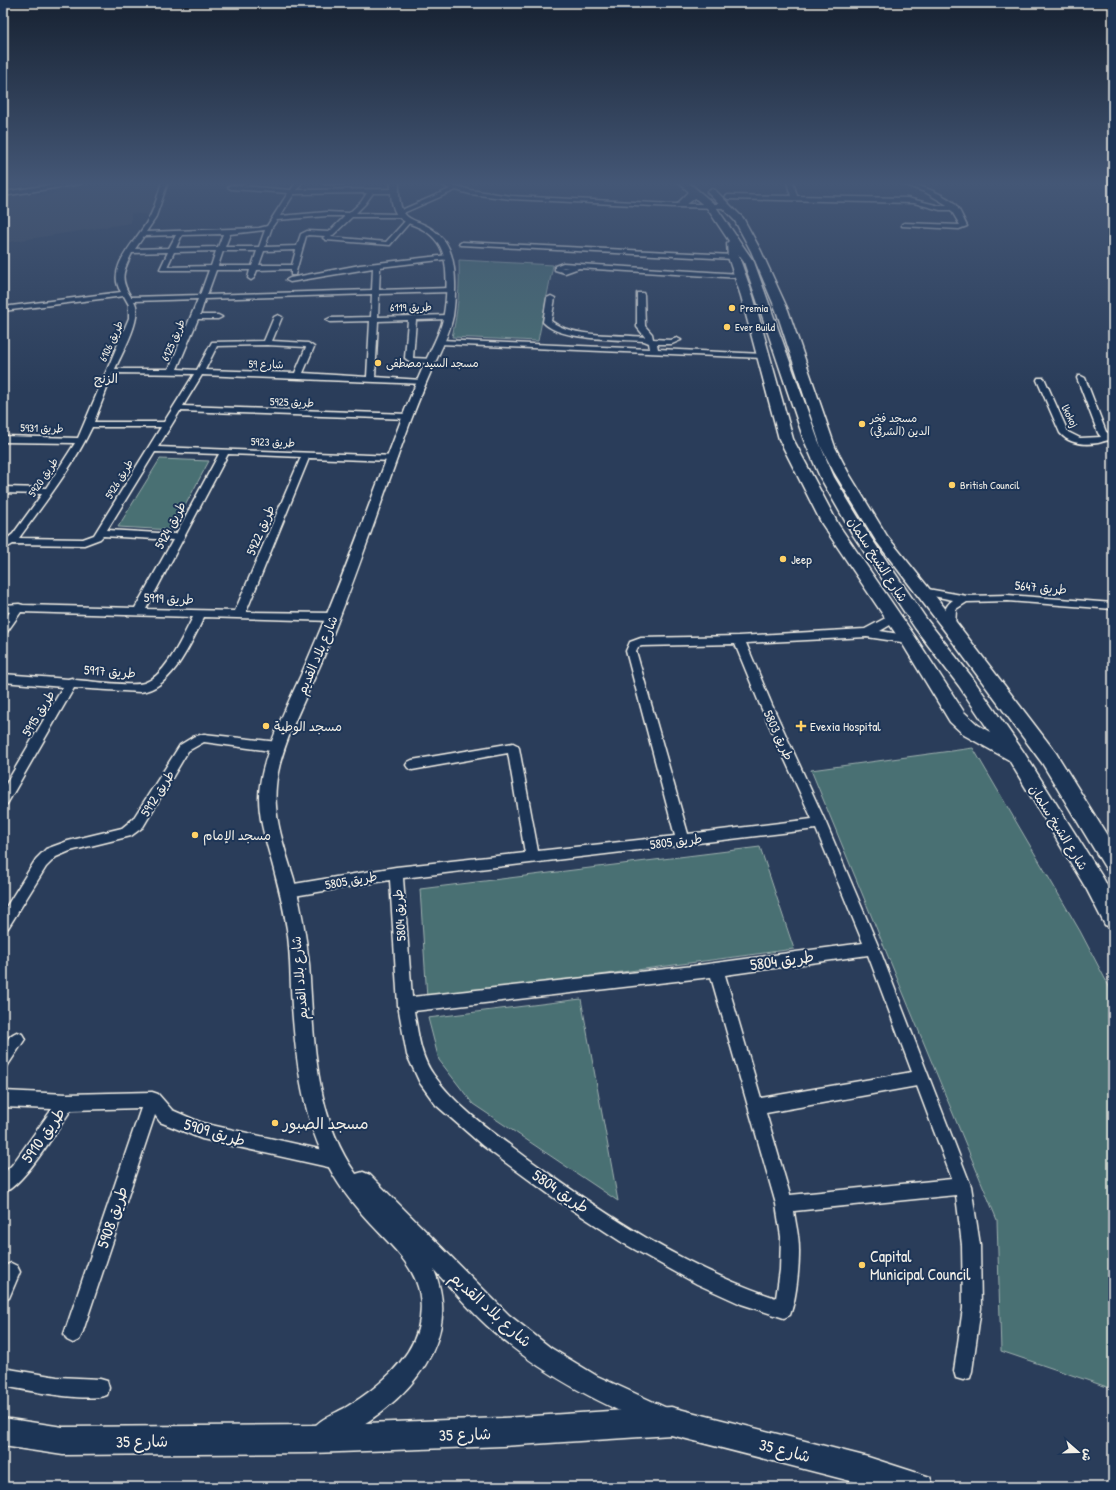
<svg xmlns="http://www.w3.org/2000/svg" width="1116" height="1490" font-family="'Patrick Hand','Playpen Sans Arabic',sans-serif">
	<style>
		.built { fill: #39475e }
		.green { fill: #497073; stroke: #9eb0ae }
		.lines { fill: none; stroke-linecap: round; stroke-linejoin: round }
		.minor-casing { stroke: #f4f1e8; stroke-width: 3 }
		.tertiary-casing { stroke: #f4f1e8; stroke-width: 3 }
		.secondary-casing { stroke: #f4f1e8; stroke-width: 3 }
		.primary-casing { stroke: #f4f1e8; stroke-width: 3 }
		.minor { fill: #1d3557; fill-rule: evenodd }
		.tertiary { fill: #1d3557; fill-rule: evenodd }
		.secondary { fill: #1d3557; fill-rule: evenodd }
		.primary { fill: #1d3557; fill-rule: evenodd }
		.poi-dot { fill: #ffd166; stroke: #1d3557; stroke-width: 1.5 }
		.labels { text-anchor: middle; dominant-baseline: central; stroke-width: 4; stroke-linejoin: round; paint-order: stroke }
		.far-street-label { font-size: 11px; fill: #f4f1e8; stroke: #1d3557 }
		.far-poi-label { font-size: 11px; fill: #f4f1e8; stroke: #1d3557; text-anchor: start }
		.far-quarter-label { font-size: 13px; fill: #f4f1e8; stroke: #1d3557 }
		.street-label { font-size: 13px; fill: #f4f1e8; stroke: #1d3557 }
		.poi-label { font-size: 13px; fill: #f4f1e8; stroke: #1d3557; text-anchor: start }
		.near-street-label { font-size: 16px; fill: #f4f1e8; stroke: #1d3557 }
		.near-poi-label { font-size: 16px; fill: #f4f1e8; stroke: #1d3557; text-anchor: start }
	</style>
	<rect width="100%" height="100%" fill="#2a3d5a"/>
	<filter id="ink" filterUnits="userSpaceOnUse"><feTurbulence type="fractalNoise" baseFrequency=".025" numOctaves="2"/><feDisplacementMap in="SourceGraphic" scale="8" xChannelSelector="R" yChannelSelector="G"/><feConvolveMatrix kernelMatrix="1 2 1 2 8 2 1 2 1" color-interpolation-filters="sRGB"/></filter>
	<g filter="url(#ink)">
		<g class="built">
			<path d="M3,182H50L3,189Z"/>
			<path d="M131,182H160L149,215L131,213V223L3,243V198L36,193L37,196Z"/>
		</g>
		<g class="green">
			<path d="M459,260L553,265L538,341L452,337C458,311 460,287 459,260Z"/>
			<path d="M160,459L209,461L172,530L118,527Z"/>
			<path d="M973,748L1080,931L1113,994V1389L1001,1351L997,1220L811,770Z"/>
			<path d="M760,847L794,949L427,998L420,889Z"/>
			<path d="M581,999L618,1201L473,1104L439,1060L428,1018Z"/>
		</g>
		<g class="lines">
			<defs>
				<g id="minor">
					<path d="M70,182H83L80,184L3,196V192Z"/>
					<path d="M162,182H168L155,219L146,232L259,228L267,226L288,193L231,189L228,187L231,185L291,190L296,182H302L297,190L394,189L397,191L394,193H373L365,204L356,213L397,214V212L450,189L436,182H444L470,190L511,196L675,204H726L729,206L726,208L675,207L511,199L470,194L456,190L401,214L403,216L402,217H352L331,237L386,242L406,220H410V222L390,245L326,240L323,238L325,236L308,235L306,236L295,275H291V269L257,270L254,278L251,280L248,278L250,270H216L207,295L372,290L373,268L290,282L286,280L290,278L360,265L448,255L451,257L448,259L380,267L379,290L450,288L454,290L450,292L379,294L378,317L448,315L452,317L448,319L416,320L413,358L433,359V363H412L405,358L408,320L378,321L375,377L422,380H425V384L202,375L183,406L407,414L410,415L411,417L410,419L180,411L158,447L396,456L397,458L393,461L309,458L246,612L333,613L337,614L338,617L337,620L333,621L204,617C191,643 172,689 140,692L74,688L7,804L3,805V789L63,687L3,682V674L68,679L72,678L76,680C90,681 134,687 144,683C166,676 183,636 193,617L21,612L7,632L3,633V621L10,612L3,611V605L19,604L23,605L135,608L173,540L103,536L100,539L84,545L13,544L3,550V542L13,534L42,494L3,493V487L46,488L75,443L3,442V436L78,438L129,318V305L124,296L3,311V307L121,292C105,267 137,241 148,220C155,208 158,194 162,182ZM367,193L361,202L349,213L327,212L280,216L294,194ZM327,216H345L329,232L307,231L301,234L297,246L265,247L272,227L277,220ZM265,230L259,247H225L230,234ZM223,234L218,247L176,248L182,235ZM176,235L169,248L135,249L144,236ZM296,250L292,265H259L264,251ZM216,251L211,266L167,267L174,252ZM223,251H257L252,266H218ZM168,252L160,269L161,270H209L200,295L131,297C119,278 123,272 132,253ZM372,294L371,317L330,318L326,320L330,322L370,321L367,377L303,373L314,347L308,343L272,341L282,317L278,315L274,317L264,341L212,342L197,370L177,369L198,319H218L222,317L218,315H200L205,299ZM198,299L169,369H115C122,353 144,316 134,301ZM267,345L306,347L295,373L205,370L217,346ZM113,373L194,374L164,422H94ZM92,427H161L94,535L83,539L19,538C45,502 73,467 92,427ZM155,452L219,454L176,534L107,530ZM228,454L301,457L235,611L146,609Z"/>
					<path d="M322,182H349L346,184H325Z"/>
					<path d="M787,182H793L797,196L907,198L940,206H949L925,192L897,182C912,181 941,193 953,202C959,207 963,219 967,226L959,229L902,226V224L904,223L960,225L951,210H940L914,203L728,199L725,197L728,195L791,196Z"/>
					<path d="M462,242L733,255L736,257L733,259L460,245L459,244Z"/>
					<path d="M563,263L740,274L743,276L740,278L579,268L565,273L555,270V266ZM564,267H568L561,268Z"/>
					<path d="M637,293H643L644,295L645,326L652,334L653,339L671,340L677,338L681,340L672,344H657L658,349L763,354L767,356L763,358L440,344L436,342L440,340L650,349L649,343L644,341C619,339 560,341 543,322L547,298L551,296L555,298L551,321C572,338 618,334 645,337L637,327Z"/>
					<path d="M1078,376H1081L1085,378L1106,432L1113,435V441C1108,439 1103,442 1098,443C1085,445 1069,444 1060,433L1037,380L1038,378H1044L1045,380L1068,432L1080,438L1101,437L1098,433L1077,378Z"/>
					<path d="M922,588L967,596L1008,595L1113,603V609L1008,601L967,602L956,609L955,626L954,629H946C941,619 944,606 953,600L918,593L917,591L918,589Z"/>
					<path d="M893,614L897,615L898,618L897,621L880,631L912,636L913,639L912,642L908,643L867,637L746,643L772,705L826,823L879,948L971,1186L980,1245L981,1308L972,1371L970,1378L963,1380L956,1378L954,1371L963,1308L962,1245L956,1195L794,1211C795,1220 797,1228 798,1236C801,1254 797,1298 790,1315L784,1318L741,1304L697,1284L623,1243L554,1198L483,1146L436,1105L420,1083L407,1055L398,1005L390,880L288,897L283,895L281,891L283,887L288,885L396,867L525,853L508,753L412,770L408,768L406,765L408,762L412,760L513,743L517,745L519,748L538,851L675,836L626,651L630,642L641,638L739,636L865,629ZM735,644L760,705L812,819L688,834L636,651L638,647L642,646ZM816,829L863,943L693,966L412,997L403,878ZM868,955L912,1072L761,1098L725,975ZM711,977L776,1204L781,1237L780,1270L776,1298C685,1268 604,1214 527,1158C494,1133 457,1108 433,1074C420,1056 418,1032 414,1011ZM917,1086L952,1179L790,1195L766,1113Z"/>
					<path d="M204,734L278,742L282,744L284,747L282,750L278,752L204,742L188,751L143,827L131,836L70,851L56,857L46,867L8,928L3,930V912L36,859L46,849L68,841L122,828L133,819L180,745L193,737Z"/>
					<path d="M17,1032L22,1034L25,1039L8,1065L3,1067C3,1054 2,1038 17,1032Z"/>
					<path d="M3,1091L67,1094L152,1092L158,1094L172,1110L202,1123L337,1153L343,1155L345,1161L343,1167L337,1169L202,1139L160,1122L155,1115L82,1334L79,1340L73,1343L67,1340L64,1334L141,1108L71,1110C56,1131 25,1184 3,1193V1174L12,1165L52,1109L3,1107Z"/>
					<path d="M11,1263L17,1266L20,1272L9,1298L3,1301V1270L5,1266Z"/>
					<path d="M3,1368L57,1377L100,1379L107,1381L109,1388L107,1395C86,1403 27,1390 3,1386Z"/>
				</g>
				<path id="tertiary" d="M391,182H399C397,233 419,211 443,239C458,256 456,295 453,316C450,331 444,343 438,356C428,377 419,399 411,420C381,501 355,582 322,661C307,696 279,748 276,786C273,818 285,849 294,879C301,907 306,935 309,964C314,1034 313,1114 356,1174L363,1172L370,1175L509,1315L551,1348L597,1376L669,1409L673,1417L669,1425L661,1429C601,1404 543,1375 494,1332C472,1313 454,1291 434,1270C468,1351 390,1418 322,1446L313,1443L310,1434C316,1419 335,1414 348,1406C376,1389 409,1362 418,1329C422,1313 422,1296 416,1281C407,1259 388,1242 372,1225C356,1208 341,1190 330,1169C303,1120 296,1062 292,1006C290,980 291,954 287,929C284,910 280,892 275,874C269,849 259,824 259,798C259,757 292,697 308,659C342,581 370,502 400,423C408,401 418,379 427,358C433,345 440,332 443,319C447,300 450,259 438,243C416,213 389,237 391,182Z"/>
				<path id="secondary" d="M671,1407L868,1457L930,1477L934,1487H874L671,1435L502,1446L312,1453L63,1455L3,1446V1418L63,1427L312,1425L502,1418Z"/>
				<g id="primary">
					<path d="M678,182H688L714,204L754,262L818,440L834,477L869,535L927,620L971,676L1023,751L1103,878L1113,897V928L1105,925L1087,890L1009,760L964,735L950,722L902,643L822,524L779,439L741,296L728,257L727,243L729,241L707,208L695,198L686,205H680L678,203L689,192ZM738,254L744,262L804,440L820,477L853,535L915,628L959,686L990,732L978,725L964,712L914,635L838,524L793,439L753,296Z"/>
					<path d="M712,189L715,190L743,218L761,251L788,310L835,447L848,472L887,536L956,622L1056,753L1113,845V872L1106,869L1042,763L944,630L876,541L834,472L821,447L776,310L751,251L735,221L707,192Z"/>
				</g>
			</defs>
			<use href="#minor" class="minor-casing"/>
			<use href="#tertiary" class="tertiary-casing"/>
			<use href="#secondary" class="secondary-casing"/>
			<use href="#primary" class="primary-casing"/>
			<use href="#minor" class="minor"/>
			<use href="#tertiary" class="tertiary"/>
			<use href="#secondary" class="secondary"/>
			<use href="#primary" class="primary"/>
		</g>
	</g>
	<linearGradient id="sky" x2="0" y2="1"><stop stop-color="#172232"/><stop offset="0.47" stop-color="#445776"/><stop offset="1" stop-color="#445776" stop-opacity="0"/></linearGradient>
	<rect width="1116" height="390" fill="url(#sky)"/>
	<g class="poi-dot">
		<circle cx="732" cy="308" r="4"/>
		<circle cx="727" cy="327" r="4"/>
		<circle cx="378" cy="363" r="4"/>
		<circle cx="862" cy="424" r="4"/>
		<circle cx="952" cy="485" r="4"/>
		<circle cx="783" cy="559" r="4"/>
		<circle cx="266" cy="726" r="4"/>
		<path d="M799 720h4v4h4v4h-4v4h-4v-4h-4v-4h4z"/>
		<circle cx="195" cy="835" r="4"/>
		<circle cx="275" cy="1123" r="4"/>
		<circle cx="862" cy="1265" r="4"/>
	</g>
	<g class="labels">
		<g class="far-street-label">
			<text transform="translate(411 307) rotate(-1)">طريق 6119</text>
			<text transform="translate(173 340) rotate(-67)">طريق 6125</text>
			<text transform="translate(111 341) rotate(-66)">طريق 6106</text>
			<text transform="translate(266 364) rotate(1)">شارع 59</text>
			<text transform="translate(292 402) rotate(2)">طريق 5925</text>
			<text transform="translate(1070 416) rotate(64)">lkokoj</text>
			<text transform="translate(42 428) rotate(1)">طريق 5931</text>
			<text transform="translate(273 442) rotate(2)">طريق 5923</text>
			<text transform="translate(43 477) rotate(-56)">طريق 5920</text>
			<text transform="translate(119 479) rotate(-59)">طريق 5926</text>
		</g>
		<g class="far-poi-label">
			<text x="740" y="308">Premia</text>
			<text x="735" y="327">Ever Build</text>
			<text x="386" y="363">مسجد السيد مصطفى</text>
			<text x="870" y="418">مسجد فخر<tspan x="870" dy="13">الدين (الشرقي)</tspan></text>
			<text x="960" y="485">British Council</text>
		</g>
		<g class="far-quarter-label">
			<text x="106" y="378">الزنج</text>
		</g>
		<g class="street-label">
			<text transform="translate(170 525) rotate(-62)">طريق 5924</text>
			<text transform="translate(260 530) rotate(-67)">طريق 5922</text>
			<text transform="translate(878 559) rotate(57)">شارع الشيخ سلمان</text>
			<text transform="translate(1041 587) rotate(5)">طريق 5647</text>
			<text transform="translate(169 598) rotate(2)">طريق 5919</text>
			<text transform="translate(317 655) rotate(-67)">شارع بلاد القديم</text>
			<text transform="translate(110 671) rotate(4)">طريق 5917</text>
			<text transform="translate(38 713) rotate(-59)">طريق 5915</text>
			<text transform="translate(779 735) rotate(65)">طريق 5803</text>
			<text transform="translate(157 793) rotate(-58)">طريق 5912</text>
			<text transform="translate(1059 827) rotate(58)">شارع الشيخ سلمان</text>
			<text transform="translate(676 841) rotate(-7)">طريق 5805</text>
			<text transform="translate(351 880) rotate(-10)">طريق 5805</text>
			<text transform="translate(399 915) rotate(-94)">طريق 5804</text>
			<text transform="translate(299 978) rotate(-95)">شارع بلاد القديم</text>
		</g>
		<g class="poi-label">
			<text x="791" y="559">Jeep</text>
			<text x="274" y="726">مسجد الوطية</text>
			<text x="810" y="726">Evexia Hospital</text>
			<text x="203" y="835">مسجد الإمام</text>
		</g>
		<g class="near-street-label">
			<text transform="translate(782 960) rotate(-8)">طريق 5804</text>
			<text transform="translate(215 1132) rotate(16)">طريق 5909</text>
			<text transform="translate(43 1135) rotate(-55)">طريق 5910</text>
			<text transform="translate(561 1191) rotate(34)">طريق 5804</text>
			<text transform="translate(112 1217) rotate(-71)">طريق 5908</text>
			<text transform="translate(491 1309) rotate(42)">شارع بلاد القديم</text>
			<text transform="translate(465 1434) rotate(-2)">شارع 35</text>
			<text transform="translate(142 1441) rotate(-1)">شارع 35</text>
			<text transform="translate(785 1450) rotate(14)">شارع 35</text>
		</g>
		<g class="near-poi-label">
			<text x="283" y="1123">مسجد الصبور</text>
			<text x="870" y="1256">Capital<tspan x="870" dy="18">Municipal Council</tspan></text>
		</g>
	</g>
	<rect width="1116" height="1490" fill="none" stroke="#1d3557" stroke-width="16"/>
	<rect x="8" y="8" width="1100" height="1474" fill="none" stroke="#f4f1e8" stroke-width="1.5" filter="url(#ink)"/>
	<g transform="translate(1078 1452) rotate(110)" stroke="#1d3557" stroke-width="3" paint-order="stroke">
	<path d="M0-3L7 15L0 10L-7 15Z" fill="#f4f1e8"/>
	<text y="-6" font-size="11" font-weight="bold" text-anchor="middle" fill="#f4f1e8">ش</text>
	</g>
</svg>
